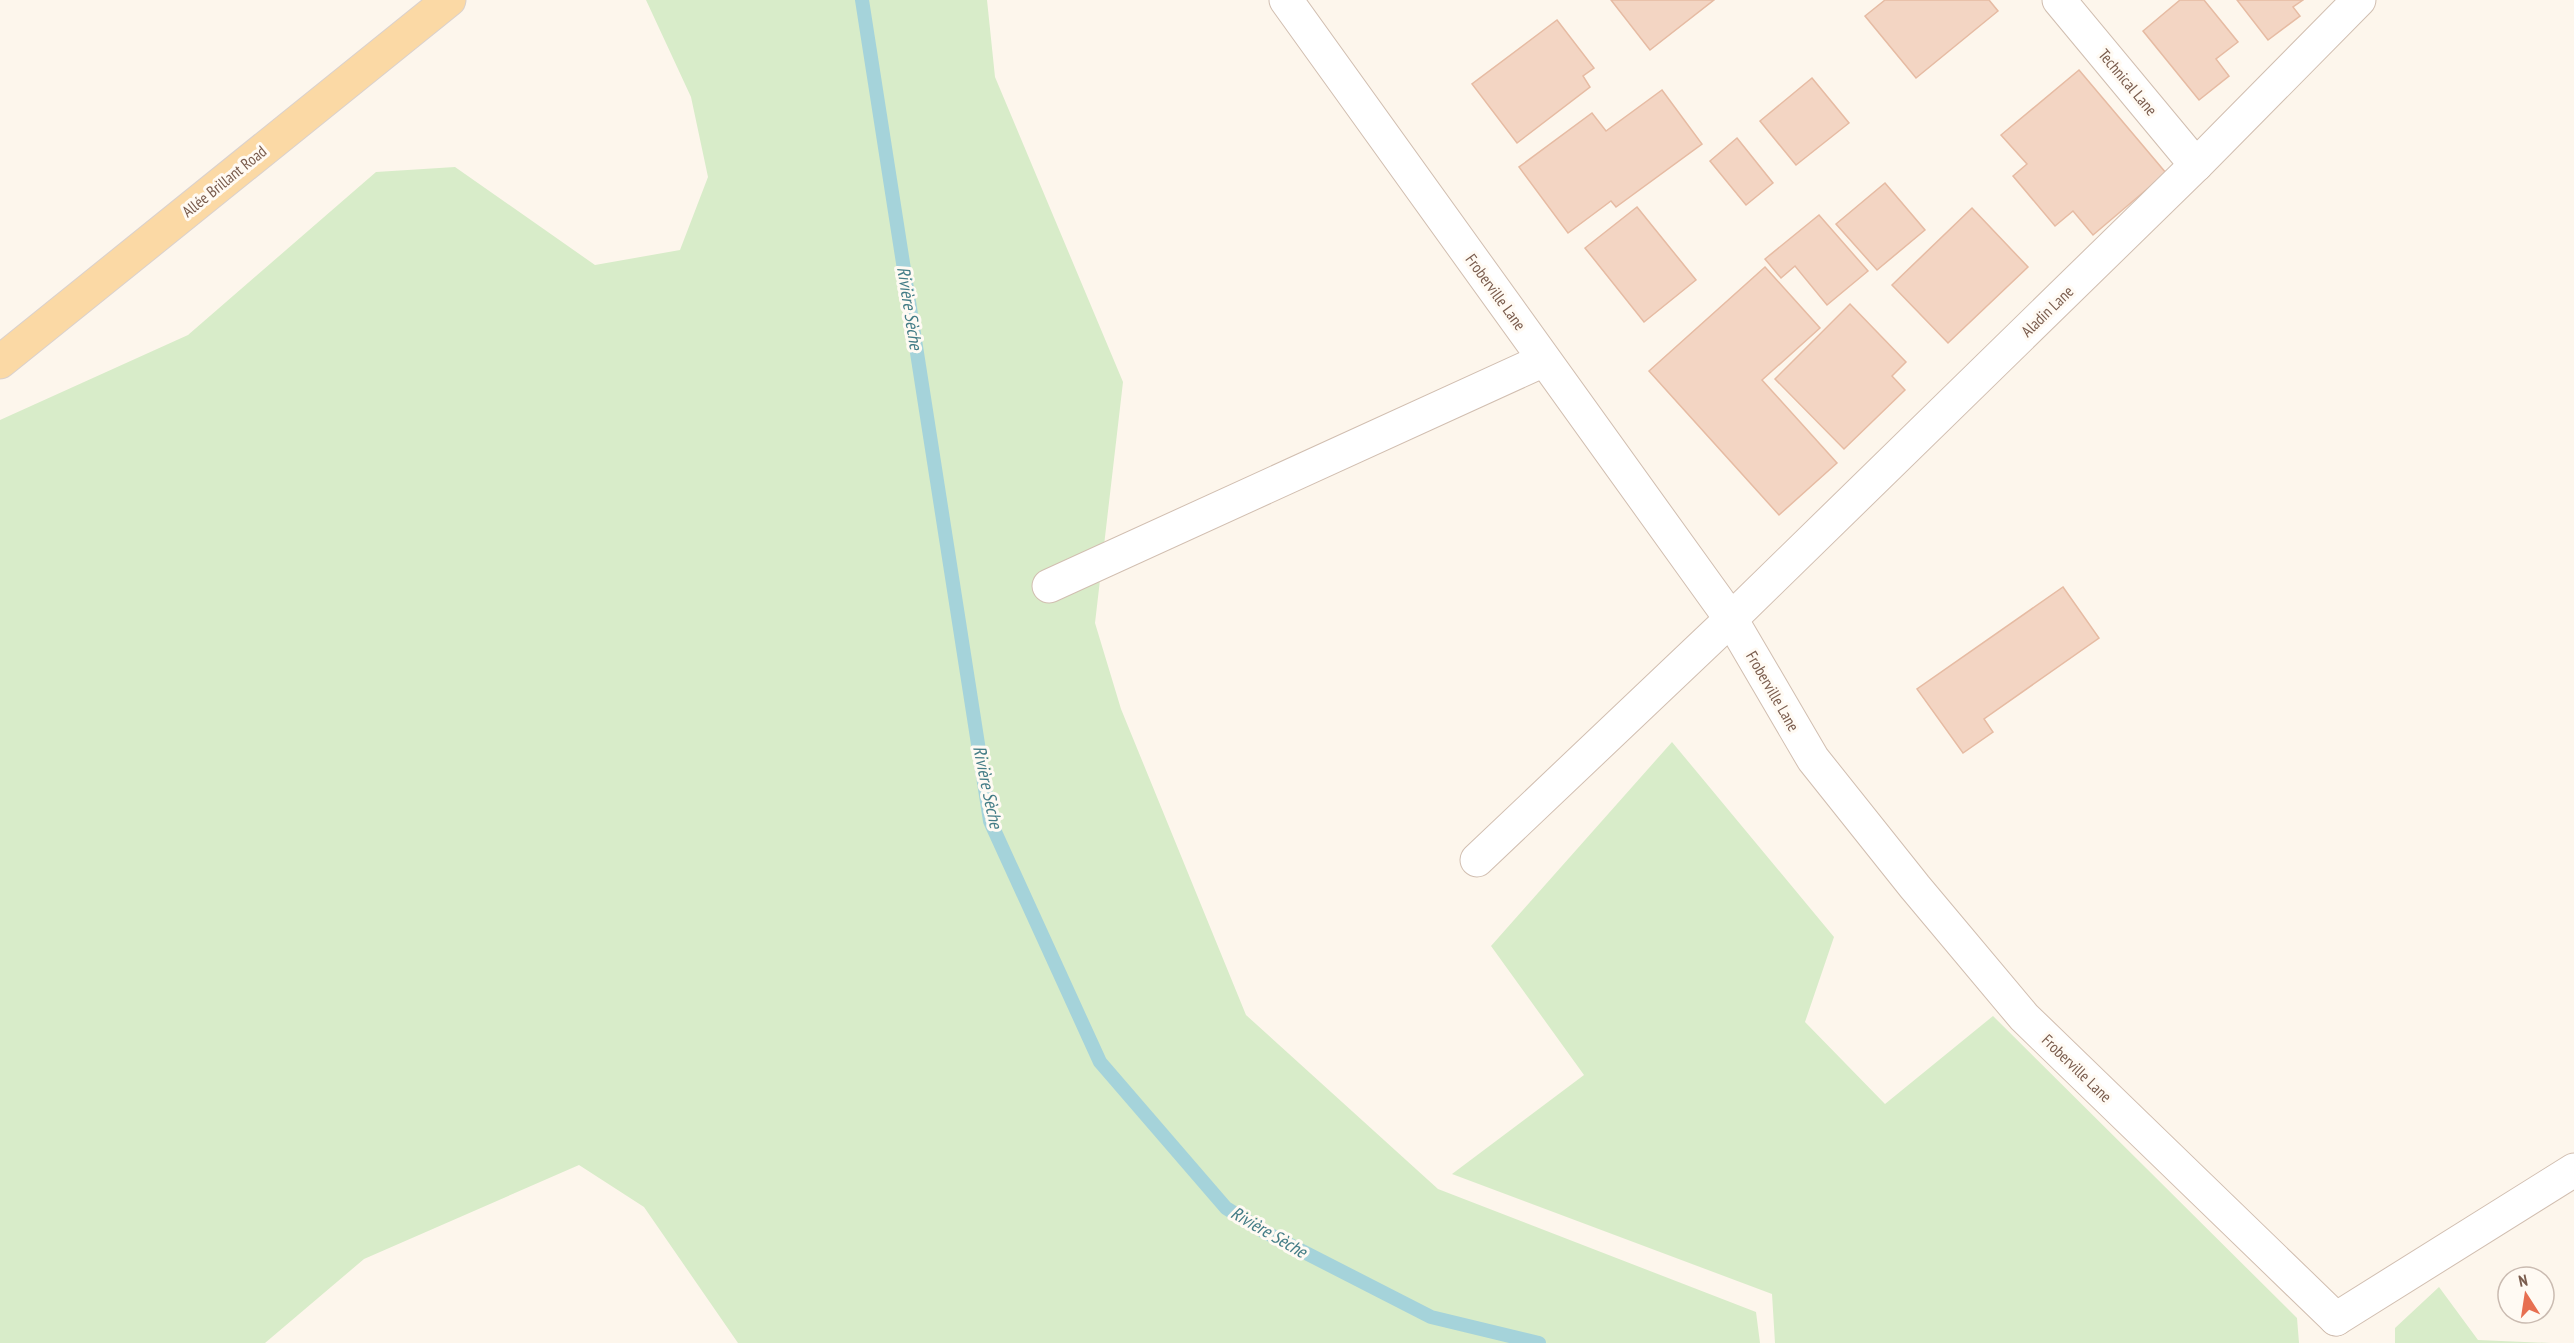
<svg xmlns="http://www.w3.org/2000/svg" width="2574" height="1343" font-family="'PT Sans Narrow',sans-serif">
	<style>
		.green { fill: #d8ecc9 }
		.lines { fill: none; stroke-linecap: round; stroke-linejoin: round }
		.stream { stroke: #a5d3da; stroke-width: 14 }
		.building { fill: #f3d5c3; stroke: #e6bba3; stroke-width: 1.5 }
		.minor-casing { stroke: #d1beb0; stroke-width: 35 }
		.major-casing { stroke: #dad1cd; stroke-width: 35 }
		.minor { stroke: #fff; stroke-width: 33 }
		.major { stroke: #fbd9a5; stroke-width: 33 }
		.labels { text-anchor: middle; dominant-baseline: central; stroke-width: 6; stroke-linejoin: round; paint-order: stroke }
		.street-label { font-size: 16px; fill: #7a5c4d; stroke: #fffaf3 }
		.water-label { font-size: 18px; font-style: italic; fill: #437c86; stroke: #fffaf3 }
	</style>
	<rect width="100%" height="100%" fill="#fdf6ec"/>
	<g class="green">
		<path d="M646,0H987L995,77L1123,382L1095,623L1121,709L1246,1015L1438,1189L1756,1312L1760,1343H738L644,1207L579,1165L364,1259L265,1343H0V420L188,335L376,172L455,167L595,265L680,250L708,177L691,97Z"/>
		<path d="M1672,742L1834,937L1805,1022L1885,1104L1993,1016L2297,1318L2299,1343H1775L1772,1294L1452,1174L1584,1075L1491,946Z"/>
		<path d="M2439,1287L2478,1340L2551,1343H2395V1328Z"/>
	</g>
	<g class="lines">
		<path class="stream" d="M862,0L990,821L1100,1062L1226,1208L1263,1231L1431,1317L1539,1343"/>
	</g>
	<g class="building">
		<path d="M1611,0H1714L1650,50Z"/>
		<path d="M1885,0H1989L1998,11L1916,78L1865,16Z"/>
		<path d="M2180,0H2204L2238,42L2216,59L2229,76L2199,100L2143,31Z"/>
		<path d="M2237,0H2303L2293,7L2300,16L2268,40Z"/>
		<path d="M1557,20L1594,68L1583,76L1590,87L1517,143L1472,84Z"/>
		<path d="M2079,70L2166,173L2093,235L2073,211L2055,226L2013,176L2027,164L2001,135Z"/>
		<path d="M1812,78L1849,123L1796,165L1760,121Z"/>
		<path d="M1662,90L1702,144L1616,207L1611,201L1568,233L1519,167L1592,113L1606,131Z"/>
		<path d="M1737,138L1773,183L1746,205L1710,161Z"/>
		<path d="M1885,183L1925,230L1877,270L1836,224Z"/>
		<path d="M1637,207L1696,280L1644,322L1585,248Z"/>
		<path d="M1972,208L2028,267L1948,343L1892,285Z"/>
		<path d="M1819,215L1868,271L1827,305L1795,266L1781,278L1765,259Z"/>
		<path d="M1765,267L1820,328L1762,380L1837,463L1779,515L1649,371Z"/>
		<path d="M1850,304L1906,362L1892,376L1905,390L1844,449L1775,379Z"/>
		<path d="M2063,587L2099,638L1984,719L1993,732L1963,753L1917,689Z"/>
	</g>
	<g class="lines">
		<defs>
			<g id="minor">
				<path d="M1286,0L1731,619L1813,759L1915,887L2024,1017L2336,1319"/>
				<path d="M2059,0L2196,165"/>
				<path d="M1049,586L1544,360"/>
				<path d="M1477,860L1731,619L2200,161L2359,0"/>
				<path d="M2336,1319L2574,1170"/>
			</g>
			<path id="major" d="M0,362L449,0"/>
		</defs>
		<use href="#minor" class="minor-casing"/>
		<use href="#major" class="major-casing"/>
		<use href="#minor" class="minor"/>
		<use href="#major" class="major"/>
	</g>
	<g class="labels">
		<g class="street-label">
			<text transform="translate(2128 82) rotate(50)">Technical Lane</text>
			<text transform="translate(224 181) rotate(-39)">Allée Brillant Road</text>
			<text transform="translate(1496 292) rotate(54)">Froberville Lane</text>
			<text transform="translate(2047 311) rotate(-44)">Aladin Lane</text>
			<text transform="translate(1773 691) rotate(60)">Froberville Lane</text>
			<text transform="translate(2077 1068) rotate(44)">Froberville Lane</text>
		</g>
		<g class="water-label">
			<text transform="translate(910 308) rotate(81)">Rivière Sèche</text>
			<text transform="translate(988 787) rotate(78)">Rivière Sèche</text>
			<text transform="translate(1269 1232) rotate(30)">Rivière Sèche</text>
		</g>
	</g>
	<g transform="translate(2526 1295) rotate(348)"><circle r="28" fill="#fffaf3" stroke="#cabbb1" stroke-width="1.5"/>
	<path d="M0-4.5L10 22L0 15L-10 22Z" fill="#e76f51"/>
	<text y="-9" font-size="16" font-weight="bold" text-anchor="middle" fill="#7a5c4d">N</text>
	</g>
</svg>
